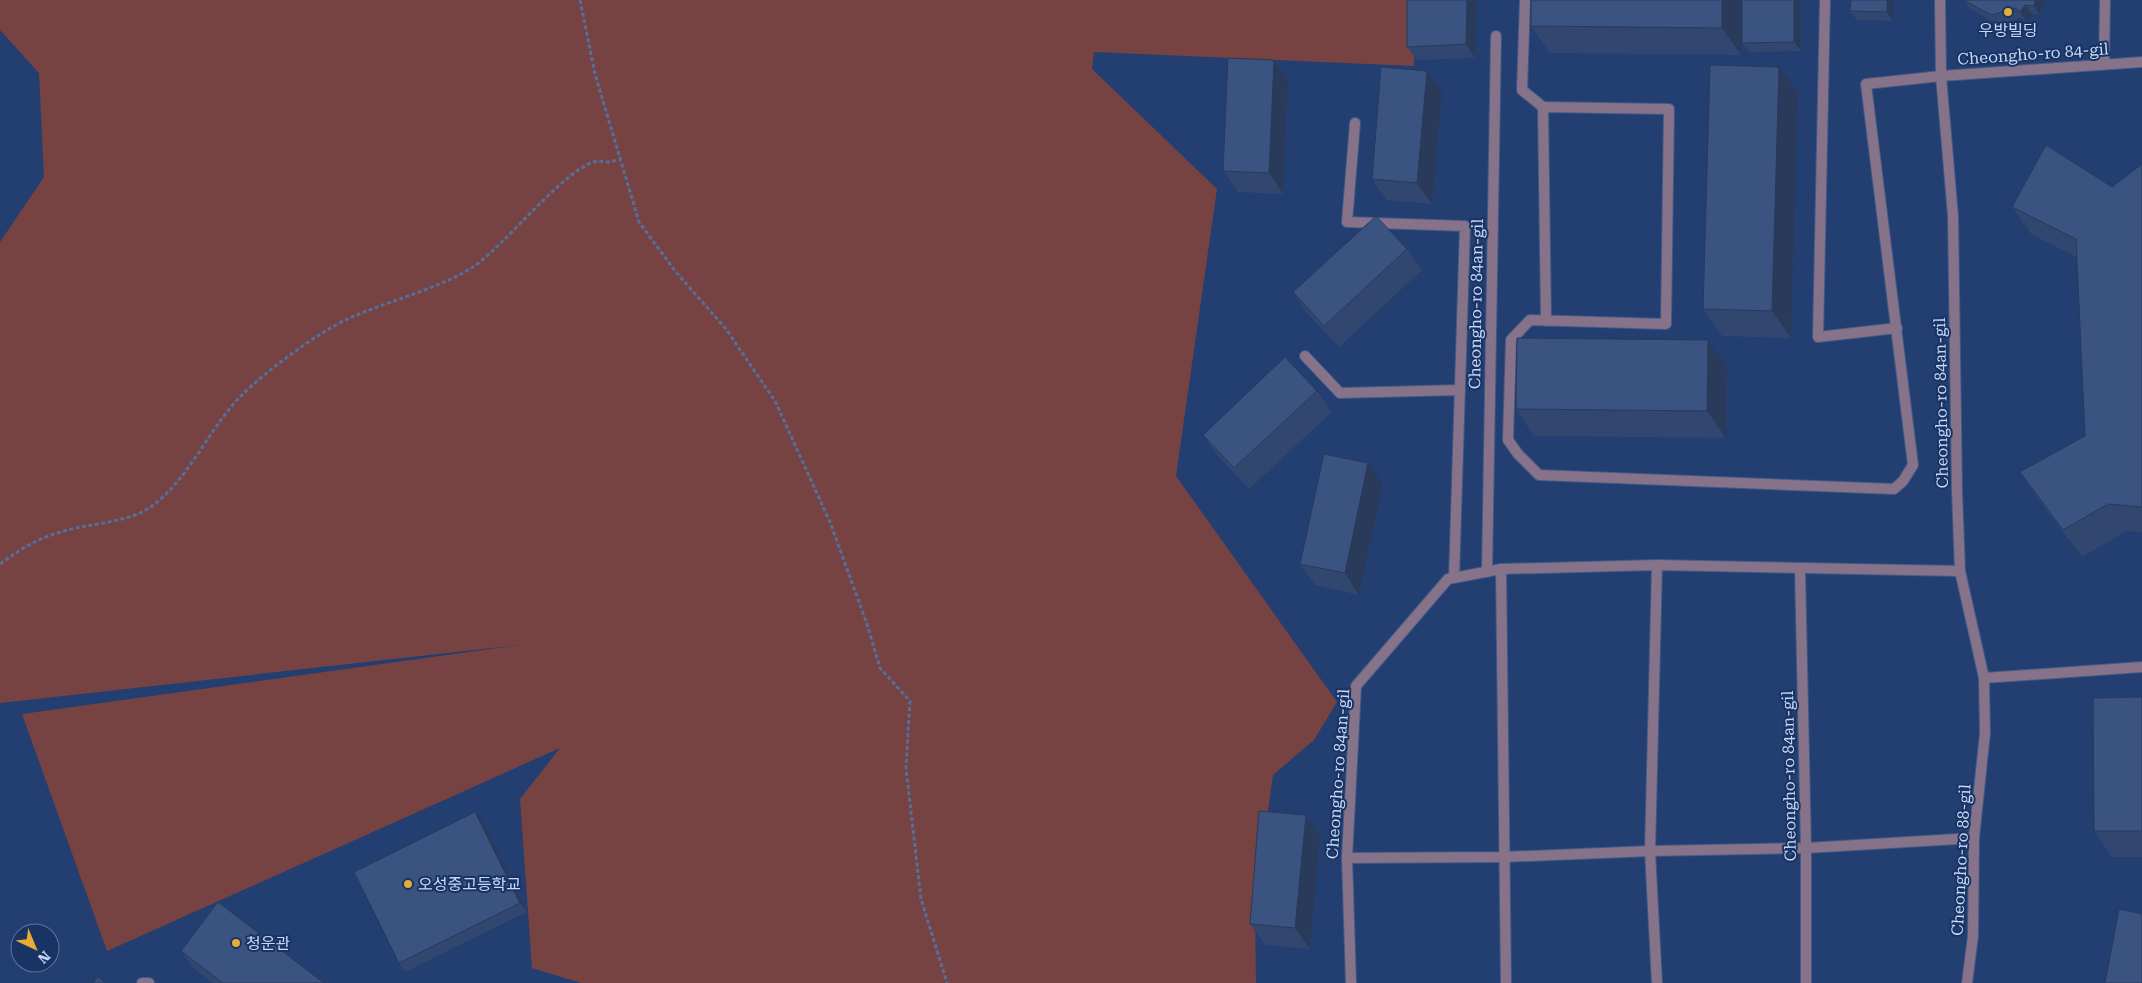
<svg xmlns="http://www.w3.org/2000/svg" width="2142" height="983" font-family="'Roboto Serif','Noto Sans KR',serif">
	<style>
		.green { fill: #774342 }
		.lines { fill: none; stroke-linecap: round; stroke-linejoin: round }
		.service-casing { stroke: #415a88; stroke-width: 12 }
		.minor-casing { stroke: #415a88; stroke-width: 12 }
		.path { stroke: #566e9a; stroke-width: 3; stroke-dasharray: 4 2.5; stroke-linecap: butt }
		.service { stroke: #867289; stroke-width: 10 }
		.minor { stroke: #867289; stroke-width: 10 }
		.wall { fill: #32476f }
		.shaded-wall { fill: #293a5a }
		.building { fill: #3a5381; stroke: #293a5a }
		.poi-dot { fill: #e5ad35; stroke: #193364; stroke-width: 2 }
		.labels { text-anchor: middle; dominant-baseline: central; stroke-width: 4; stroke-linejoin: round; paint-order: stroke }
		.poi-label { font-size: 16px; fill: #c8d9f7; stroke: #193364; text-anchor: start }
		.street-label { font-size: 16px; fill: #c8d9f7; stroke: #193364 }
	</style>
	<rect width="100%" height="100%" fill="#233e70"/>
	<path class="green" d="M0,0H1414V66L1094,52L1092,69L1217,189L1176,476L1337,702L1314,740L1273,775L1255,905L1256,983H581L532,968L520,799L560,748L107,951L22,714L519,645L0,703V242L44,177L39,73L0,30Z"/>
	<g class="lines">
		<defs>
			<g id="service">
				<path d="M1525,0L1522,90L1543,107"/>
				<path d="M1825,0L1818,337L1897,328"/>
				<path d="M2104,64L2105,0"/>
				<path d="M1355,123L1347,222L1465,226L1454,578"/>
				<path d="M1546,321L1543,107L1669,109L1666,324L1530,320L1511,340L1508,440L1518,454L1539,475L1894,489L1903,481L1913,465L1866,84L1941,76"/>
				<path d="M1305,356L1340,393L1460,390"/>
				<path d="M142,983H149"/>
			</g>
			<g id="minor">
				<path d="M1940,0L1941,76L1953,216L1957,491L1960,571L1984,678L1985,733L1974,838L1973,936L1967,983"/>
				<path d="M1941,76L2142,62"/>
				<path d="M1657,565L1650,851L1657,983"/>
				<path d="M1501,569L1506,983"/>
				<path d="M1800,569L1806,848V983"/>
				<path d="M1487,572L1496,36"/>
				<path d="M1984,678L2142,667"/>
				<path d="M1347,858L1503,857L1650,851L1806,848L1974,838"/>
				<path d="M1351,983L1347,858L1356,686L1448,579L1501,569L1657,565L1960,571"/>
			</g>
		</defs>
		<use href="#service" class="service-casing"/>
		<use href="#minor" class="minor-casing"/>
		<g class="path">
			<path d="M580,0L595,74L639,222L675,271L726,329L775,401L830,522L867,624L880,668L910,701L906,768L921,899L947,983"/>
			<path d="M0,564C19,550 38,538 61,532C88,523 130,523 152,506C190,478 209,428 241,396C266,371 318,332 350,318C390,300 436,290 473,267C504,247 568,164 598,161C601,161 603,162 606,162C611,162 616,160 621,159"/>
		</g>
		<use href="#service" class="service"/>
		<use href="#minor" class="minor"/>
	</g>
	<g class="wall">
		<path d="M1407,0H1477L1475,58L1417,60L1407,47Z"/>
		<path d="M1741,0V55L1550,53L1531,26Z"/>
		<path d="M1742,0H1800L1801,51L1749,52L1742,43Z"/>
		<path d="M1851,0H1894L1893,21L1857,20L1850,11Z"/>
		<path d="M1964,0H2044L2040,15L2032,14L2027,22L2021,18L1998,24L1970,9Z"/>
		<path d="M1274,60L1288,81L1283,194L1238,192L1223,171Z"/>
		<path d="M1427,71L1442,92L1432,204L1387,200L1372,179Z"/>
		<path d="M1798,94L1791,338L1722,336L1703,309Z"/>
		<path d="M2142,164V532L2127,531L2082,557L2038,499L2020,472L2085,436L2077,257L2031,234L2012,207L2112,187Z"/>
		<path d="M1407,249L1422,270L1339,347L1307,313L1293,292Z"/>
		<path d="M1727,367L1726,438L1534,436L1516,409Z"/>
		<path d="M1317,391L1332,412L1249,489L1218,456L1203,435Z"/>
		<path d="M1383,484L1359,595L1315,585L1300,564Z"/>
		<path d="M2142,697V857H2112L2094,831Z"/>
		<path d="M1306,815L1320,836L1310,949L1265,945L1250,924Z"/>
		<path d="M482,821L527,912L405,972L399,963Z"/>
		<path d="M181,951L324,983H213L192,967Z"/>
	</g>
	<g class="shaded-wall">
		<path d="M1467,0H1477L1475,58L1466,44Z"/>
		<path d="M1722,0H1741V55L1722,28Z"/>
		<path d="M1794,0H1800L1801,51L1794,42Z"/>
		<path d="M1887,0H1894L1893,21L1887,12Z"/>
		<path d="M2035,0H2044L2040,15L2034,6Z"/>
		<path d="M2025,5L2032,14L2027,22L2020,12Z"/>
		<path d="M1274,60L1288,81L1283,194L1269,173Z"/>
		<path d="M1779,67L1798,94L1791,338L1772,311Z"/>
		<path d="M1427,71L1442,92L1432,204L1417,183Z"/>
		<path d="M1708,340L1727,367L1726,438L1707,411Z"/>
		<path d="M1368,463L1383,484L1359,595L1345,573Z"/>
		<path d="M475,812L482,821L527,912L520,903Z"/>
		<path d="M1306,815L1320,836L1310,949L1295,928Z"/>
	</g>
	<g class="building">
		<path d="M1407,0H1467L1466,44L1407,47Z"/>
		<path d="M1531,0H1722V28L1531,26Z"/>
		<path d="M1742,0H1794V42L1742,43Z"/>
		<path d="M1851,0H1887V12L1850,11Z"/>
		<path d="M1964,0H2035L2034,6L2025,5L2020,12L2015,8L1991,15Z"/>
		<path d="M1228,58L1274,60L1269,173L1223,171Z"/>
		<path d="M1710,65L1779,67L1772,311L1703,309Z"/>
		<path d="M1381,67L1427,71L1417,183L1372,179Z"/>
		<path d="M2046,145L2112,187L2142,164V507L2108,504L2063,530L2020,472L2085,436L2076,239L2012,207Z"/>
		<path d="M1376,216L1407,249L1324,326L1293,292Z"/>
		<path d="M1517,338L1708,340L1707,411L1516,409Z"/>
		<path d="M1285,357L1317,391L1234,468L1203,435Z"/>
		<path d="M1324,454L1368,463L1345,573L1300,564Z"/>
		<path d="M2142,697V831H2094L2093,698Z"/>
		<path d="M1259,811L1306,815L1295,928L1250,924Z"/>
		<path d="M475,812L520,903L399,963L354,872Z"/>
		<path d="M218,902L324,983H223L181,951Z"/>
		<path d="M2119,909L2142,914V983H2105Z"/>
		<path d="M98,977L105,983H93Z"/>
	</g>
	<g class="poi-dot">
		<circle cx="2008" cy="12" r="5"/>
		<circle cx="408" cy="884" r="5"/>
		<circle cx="236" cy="943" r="5"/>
	</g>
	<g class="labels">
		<g class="poi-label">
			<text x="2008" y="30" text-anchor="middle">우방빌딩</text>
			<text x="418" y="884">오성중고등학교</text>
			<text x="246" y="943">청운관</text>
		</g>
		<g class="street-label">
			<text transform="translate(2033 54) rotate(-4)">Cheongho-ro 84-gil</text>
			<text transform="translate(1476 304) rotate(-89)">Cheongho-ro 84an-gil</text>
			<text transform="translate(1941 403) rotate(-91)">Cheongho-ro 84an-gil</text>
			<text transform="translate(1338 774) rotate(-86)">Cheongho-ro 84an-gil</text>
			<text transform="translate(1789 776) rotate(-91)">Cheongho-ro 84an-gil</text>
			<text transform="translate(1961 860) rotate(-87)">Cheongho-ro 88-gil</text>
		</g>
	</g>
	<g transform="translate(35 948) rotate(136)"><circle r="24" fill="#193364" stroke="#5f759f"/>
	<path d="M0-4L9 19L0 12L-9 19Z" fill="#e5ad35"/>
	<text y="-8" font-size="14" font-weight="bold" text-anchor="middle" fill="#c8d9f7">N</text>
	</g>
</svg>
